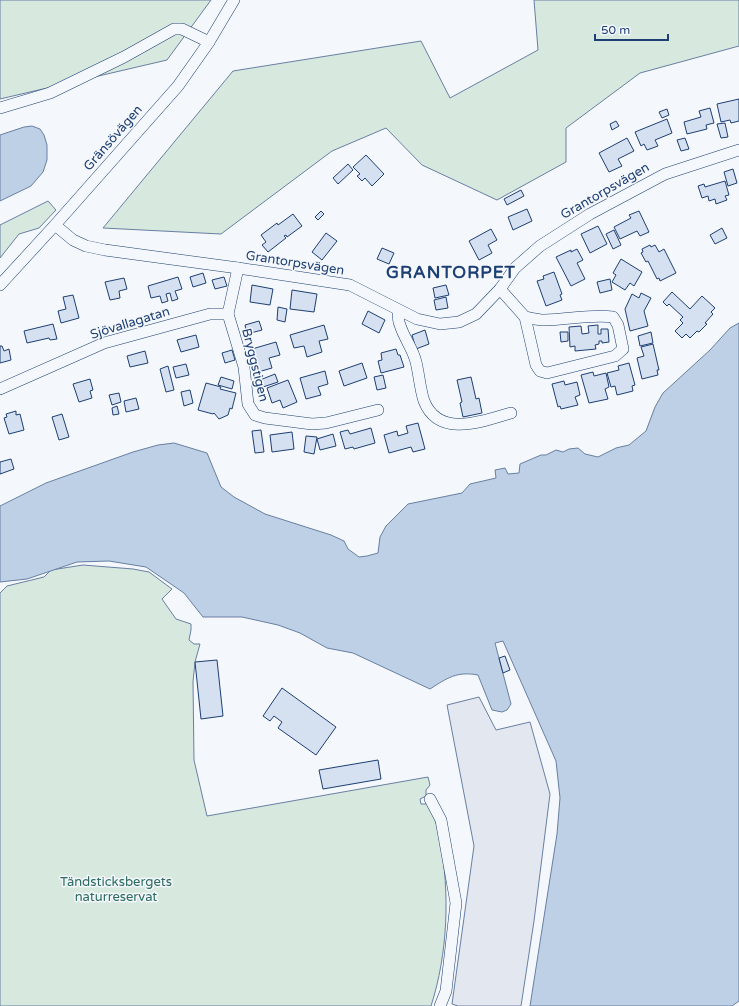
<svg xmlns="http://www.w3.org/2000/svg" width="739" height="1006" font-family="'Varela Round',sans-serif">
	<style>
		.green { fill: #d7e8df; stroke: #687fa3 }
		.parking { fill: #e3e8f0; stroke: #687fa3 }
		.water { fill: #bed0e5; stroke: #687fa3 }
		.building { fill: #d5e0f0; stroke: #1d3f73 }
		.lines { fill: none; stroke-linecap: round; stroke-linejoin: round }
		.minor-casing { stroke: #1d3f73; stroke-width: 12 }
		.minor { stroke: #f4f7fb; stroke-width: 11 }
		.labels { text-anchor: middle; dominant-baseline: central; stroke-width: 3; stroke-linejoin: round; paint-order: stroke }
		.street-label { font-size: 13px; fill: #1d3f73; stroke: #f4f7fb }
		.park-label { font-size: 13px; fill: #2c6c60; stroke: #f4f7fb }
		.district-label { font-size: 17px; font-weight: bold; letter-spacing: 1px; fill: #1d3f73; stroke: #f4f7fb }
	</style>
	<rect width="100%" height="100%" fill="#f4f7fb"/>
	<g class="green">
		<path d="M0,0H211L167,60L0,99Z"/>
		<path d="M534,0H739V46L640,73L566,128V162L497,200L422,165L386,128L332,151L221,234L103,228L233,71L421,41L450,98L538,50Z"/>
		<path d="M48,201L56,210L39,228L19,234L0,258V225Z"/>
		<path d="M83,565L133,569L149,572L172,589L162,599L176,619L191,624V630L189,640L194,644H200L195,662L193,682L194,760L207,816L428,777L430,785L426,790V796L420,799L421,804H428L431,806C434,817 438,828 440,839C450,893 448,953 431,1006H0V593L7,586L44,577L51,570Z"/>
	</g>
	<path class="parking" d="M479,697L496,730L530,722L550,794L534,921L521,1006H458L452,1004L474,846L447,705Z"/>
	<g class="water">
		<path d="M32,126L40,129L44,135L47,145V160L43,172L31,186L0,201V135L24,127Z"/>
		<path d="M739,323V1001L732,1006H530L557,834L560,798L556,761L503,641L495,643L511,704L507,710L502,712L492,710L478,675C457,671 447,678 430,689L353,653L327,648L300,633L278,625L242,617H203L184,593L146,567L109,561L77,562L27,579L0,582V506L46,483L133,452L158,445L174,443L207,453L221,487L234,497L265,514L331,535L344,541L348,549L359,557L367,556L378,553L380,537L386,526L408,504L462,493L470,484L496,478L495,470L505,468L508,474L519,473L520,464L541,455H546L556,450L563,452L569,449L578,448L585,454L598,457L616,448L629,445L646,431L655,407L663,393L710,350L730,328Z"/>
	</g>
	<g class="building">
		<path d="M739,99V121L731,123L730,120L721,122L717,104Z"/>
		<path d="M710,108L714,123L706,125L707,129L687,134L684,122L701,117L699,111Z"/>
		<path d="M667,109L669,115L662,118L659,112Z"/>
		<path d="M667,119L672,133L655,140L658,146L647,150L644,144L641,146L635,132Z"/>
		<path d="M616,121L619,126L612,130L610,124Z"/>
		<path d="M725,123L728,137L721,138L717,124Z"/>
		<path d="M627,138L634,151L618,159L622,166L609,172L599,153Z"/>
		<path d="M685,138L689,149L681,151L677,140Z"/>
		<path d="M366,155L384,174L372,186L365,178L362,181L357,176L360,174L353,167Z"/>
		<path d="M348,164L353,170L338,184L333,178Z"/>
		<path d="M733,169L737,183L728,186L724,172Z"/>
		<path d="M725,181L729,195L725,196L727,200L716,204L715,199L709,201L708,196L702,198L698,186L704,184L705,187Z"/>
		<path d="M521,190L524,196L507,205L504,199Z"/>
		<path d="M527,209L532,221L513,230L508,217Z"/>
		<path d="M321,211L324,214L318,220L315,217Z"/>
		<path d="M639,211L649,232L640,236L637,231L620,239L614,227L631,218L629,215Z"/>
		<path d="M293,214L302,226L287,237L286,235L284,236L286,238L268,252L262,245L266,242L261,235L277,223L278,225Z"/>
		<path d="M598,226L607,244L590,253L581,234Z"/>
		<path d="M722,228L727,238L715,244L710,235Z"/>
		<path d="M491,229L497,240L488,245L492,253L479,260L469,241Z"/>
		<path d="M614,230L621,245L613,249L606,234Z"/>
		<path d="M326,233L337,241L322,260L312,252Z"/>
		<path d="M650,245L651,247L655,245L659,252L664,249L676,273L660,281L659,278L657,279L648,261L646,262L641,253L643,252L642,249Z"/>
		<path d="M382,248L394,253L389,264L377,259Z"/>
		<path d="M577,249L583,260L577,263L585,279L571,286L556,257L571,250V252Z"/>
		<path d="M621,259L642,272L634,286L630,283L625,290L612,282L616,275L613,273Z"/>
		<path d="M554,272L562,294L560,295L562,300L546,306L537,281L544,279L543,276Z"/>
		<path d="M203,273L206,283L193,287L190,277Z"/>
		<path d="M178,277L182,289L175,291L178,299L172,301L170,293L166,294L168,301L162,303L160,296L151,298L148,286Z"/>
		<path d="M224,277L227,286L215,289L212,280Z"/>
		<path d="M124,278L127,289L119,291L120,298L110,300L105,282Z"/>
		<path d="M610,279L612,290L600,293L597,282Z"/>
		<path d="M252,285L273,289L270,305L250,302Z"/>
		<path d="M446,285L449,295L435,298L433,288Z"/>
		<path d="M292,290L317,294L314,312L290,309Z"/>
		<path d="M672,292L690,309L702,296L715,308L711,312L713,314L705,323L707,324L699,332L697,331L690,338L686,334L682,338L675,331L683,323L680,320L683,317L669,304L667,306L663,302Z"/>
		<path d="M641,293L651,298L644,311L648,326L630,331L625,309L632,294L639,298Z"/>
		<path d="M73,295L79,318L61,323L58,311L66,309L63,297Z"/>
		<path d="M446,297L448,308L436,310L434,300Z"/>
		<path d="M278,307L287,309L285,322L277,320Z"/>
		<path d="M368,311L385,320L379,333L362,324Z"/>
		<path d="M259,321L262,330L247,334L245,325Z"/>
		<path d="M53,324L57,339L50,340L49,338L27,343L24,331Z"/>
		<path d="M324,325L328,339L319,341L322,352L307,357L304,346L294,348L290,335Z"/>
		<path d="M598,325V334H601V329H608L609,342L602,343V341H599V344L595,345L596,349L575,351V346L570,347L569,327L581,326L582,334L589,333L588,326Z"/>
		<path d="M425,330L429,344L416,349L412,335Z"/>
		<path d="M560,332H568V341L561,342Z"/>
		<path d="M651,332L653,343L640,346L638,336Z"/>
		<path d="M196,335L199,347L181,352L177,340Z"/>
		<path d="M276,342L280,355L269,358L272,368L258,372L252,349Z"/>
		<path d="M653,344L659,370H657L658,375L642,379L637,358L644,356L641,347Z"/>
		<path d="M0,346H2L4,351L9,349L11,360L0,363Z"/>
		<path d="M396,349L398,355H400L404,367L381,373L378,361L382,360L381,353Z"/>
		<path d="M232,350L235,360L225,363L222,353Z"/>
		<path d="M145,351L148,363L130,367L127,356Z"/>
		<path d="M362,363L367,378L344,386L339,371Z"/>
		<path d="M629,363L635,385L632,386L633,391L617,395L615,386L611,387L607,373L619,370L618,366Z"/>
		<path d="M186,364L189,375L176,378L173,367Z"/>
		<path d="M168,366L174,390L166,392L160,369Z"/>
		<path d="M325,371L328,384L318,387L321,395L306,399L300,378Z"/>
		<path d="M593,372L594,376L606,373L609,387L605,389L608,399L589,403L581,375Z"/>
		<path d="M275,374L278,382L263,387L260,380Z"/>
		<path d="M383,375L386,388L377,390L374,377Z"/>
		<path d="M221,377L234,381L232,389L218,385Z"/>
		<path d="M471,377L476,399L479,398L482,413L463,417L460,403L462,402L457,380Z"/>
		<path d="M90,379L93,390L90,391L92,398L79,402L73,384Z"/>
		<path d="M288,380L297,402L283,408L280,400L272,403L267,388Z"/>
		<path d="M564,381L565,385L577,382L580,395L575,397L578,405L561,409L560,406L558,407L552,384Z"/>
		<path d="M206,383L221,387L220,389L236,393L232,409L230,408L228,415L219,419L214,413L213,414L198,410Z"/>
		<path d="M190,390L193,403L184,406L181,392Z"/>
		<path d="M119,393L121,402L112,405L109,395Z"/>
		<path d="M136,398L139,409L126,412L124,401Z"/>
		<path d="M117,406L119,414L113,415L112,408Z"/>
		<path d="M16,411V415L20,414L24,430L9,434L4,418L7,417L6,414Z"/>
		<path d="M62,414L69,437L59,440L52,417Z"/>
		<path d="M418,423L425,449L413,452L411,447L389,453L384,435L397,431L398,436L408,433L406,426Z"/>
		<path d="M371,428L375,443L354,449L353,447L345,449L340,432L348,430L350,434Z"/>
		<path d="M261,430L264,452L255,453L252,431Z"/>
		<path d="M292,432L294,449L272,452L270,435Z"/>
		<path d="M333,434L336,446L320,450L317,439Z"/>
		<path d="M306,436L317,437L314,454L304,452Z"/>
		<path d="M11,459L14,469L0,474V462Z"/>
		<path d="M505,656L510,670L503,673L499,658Z"/>
		<path d="M217,660L223,716L201,719L195,662Z"/>
		<path d="M282,688L336,727L316,755L278,728L282,722L274,716L270,721L263,716Z"/>
		<path d="M378,760L381,779L323,789L319,770Z"/>
	</g>
	<g class="lines">
		<defs>
			<g id="minor">
				<path d="M0,108L50,93L124,57L174,29H182L209,42"/>
				<path d="M55,225L73,240L86,246L105,250L238,268L350,285L417,319L440,324L459,322L476,314L500,289L515,268L540,246L590,214L665,174L739,150"/>
				<path d="M238,268L228,314L244,367L248,404L255,415L265,418L312,424L326,423L378,410"/>
				<path d="M0,285L55,225L178,86L209,42L234,0"/>
				<path d="M500,289L525,317L536,365L540,371L547,373L615,356L623,349L618,325L613,317C590,314 567,320 544,320C538,320 531,318 525,317"/>
				<path d="M398,310C398,315 398,321 400,325C404,338 413,349 416,362C419,374 420,389 424,401C439,439 483,421 511,413"/>
				<path d="M0,389L104,343L210,314H228"/>
				<path d="M430,799L441,820L456,903L446,991L440,1006"/>
			</g>
		</defs>
		<use href="#minor" class="minor-casing"/>
		<use href="#minor" class="minor"/>
	</g>
	<g class="labels">
		<g class="street-label">
			<text transform="translate(113 138) rotate(-49)">Gränsövägen</text>
			<text transform="translate(605 191) rotate(-30)">Grantorpsvägen</text>
			<text transform="translate(295 263) rotate(9)">Grantorpsvägen</text>
			<text transform="translate(130 323) rotate(-17)">Sjövallagatan</text>
			<text transform="translate(255 365) rotate(76)">Bryggstigen</text>
		</g>
		<g class="park-label">
			<text x="116" y="882">Tändsticksbergets<tspan x="116" dy="15">naturreservat</tspan></text>
		</g>
		<g class="district-label">
			<text x="451" y="272">GRANTORPET</text>
		</g>
	</g>
	<path d="M595 34v6h73v-6" fill="none" stroke="#1d3f73" stroke-width="2"/>
	<text x="601" y="34" font-size="12" fill="#1d3f73" stroke="#f4f7fb" stroke-width="3" paint-order="stroke">50 m</text>
</svg>
